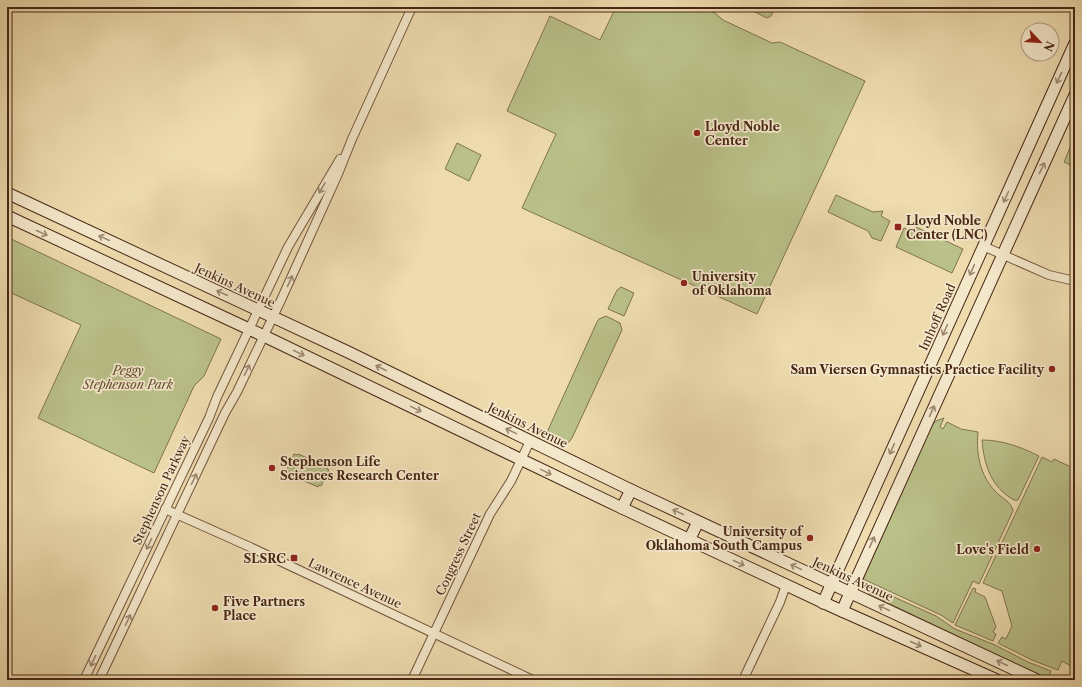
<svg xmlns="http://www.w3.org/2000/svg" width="1082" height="687" font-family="'Libre Caslon Text',serif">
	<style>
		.green { fill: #bac089; stroke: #81734f }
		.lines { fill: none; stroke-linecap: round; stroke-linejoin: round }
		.minor-casing { stroke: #72543c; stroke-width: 10 }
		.secondary-casing { stroke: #482615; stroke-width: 13 }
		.minor { stroke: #f4e8cb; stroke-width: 8 }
		.secondary { stroke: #f4e8cb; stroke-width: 11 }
		.oneway { stroke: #9e8770 }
		.poi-dot { fill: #8f2418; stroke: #f4e8cb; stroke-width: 1.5 }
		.labels { text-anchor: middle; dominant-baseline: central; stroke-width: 3.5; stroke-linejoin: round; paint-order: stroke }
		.poi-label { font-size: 12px; font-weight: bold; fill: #482615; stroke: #f4e8cb; text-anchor: start }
		.street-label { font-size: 12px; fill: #482615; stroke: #f4e8cb }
		.park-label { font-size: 12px; font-style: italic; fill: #644c32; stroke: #f4e8cb }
	</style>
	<rect width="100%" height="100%" fill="#eedcaf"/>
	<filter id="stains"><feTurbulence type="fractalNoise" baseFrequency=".005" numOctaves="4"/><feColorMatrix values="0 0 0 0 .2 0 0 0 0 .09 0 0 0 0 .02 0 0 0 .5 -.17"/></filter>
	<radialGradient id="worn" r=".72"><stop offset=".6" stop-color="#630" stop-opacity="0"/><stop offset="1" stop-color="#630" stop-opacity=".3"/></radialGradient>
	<g class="green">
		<path d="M616,7H703L715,13L723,20L772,43L780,42L865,81L757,314L522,208L556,134L507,111L550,16L600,40Z"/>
		<path d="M747,7H775L771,16L767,18L749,9Z"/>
		<path d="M1075,136V167L1064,162Z"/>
		<path d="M457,143L481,155L469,181L445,169Z"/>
		<path d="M836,195L873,212L883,211L881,216L890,221L881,241L872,238L868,231L828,212Z"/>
		<path d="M916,227L963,249L952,273L896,247L904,228L913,232Z"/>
		<path d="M7,237L221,339L204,376L194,386L154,473L38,418L81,325L7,291Z"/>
		<path d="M621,287L634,293L624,316L608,309L617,290Z"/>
		<path d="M606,316L620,323L622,330L572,438L569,442L565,444L549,437L548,430L597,322L599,319Z"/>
		<path d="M944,418L940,427L943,429L947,422L961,429L978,432C976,454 980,475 995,491C1001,498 1012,502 1013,511L979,584L973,581L953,623L941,615L863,579L932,425L936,421Z"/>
		<path d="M982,440C1002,440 1021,447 1039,456L1018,500H1014C991,487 984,465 982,440Z"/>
		<path d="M294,454L297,455L298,454L328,467L327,469L329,470L321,486L319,485L318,487L288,474L289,472L286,471Z"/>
		<path d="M1042,457L1052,462L1054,459L1075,469V668L1062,661L1058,670L1032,660L998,643L1002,637L1006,639L1012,626L1002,591L983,583Z"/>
		<path d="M872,587L936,616L955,629L995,645L1028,662L1051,671L1048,679L869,594Z"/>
		<path d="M973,588L976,589L975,592L985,597L996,627L993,632L996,634L993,641L955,625Z"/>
	</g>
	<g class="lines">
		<defs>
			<g id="minor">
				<path d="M983,246L1049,275L1075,281"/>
				<path d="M165,509L250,547L533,680"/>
				<path d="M84,680L209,418L217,397L288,247L340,159"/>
				<path d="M99,680L225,413L237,392L281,300L338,174L352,139L412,7"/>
				<path d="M412,680L490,514L511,481L530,441"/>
				<path d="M743,680L780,602L786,585"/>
			</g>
			<g id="secondary">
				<path d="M7,193L348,352L631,490L1037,680"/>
				<path d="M7,216L264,336L622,508L833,607L997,680"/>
				<path d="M622,508L631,490"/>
				<path d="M689,540L698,522"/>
				<path d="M823,603L1075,43"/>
				<path d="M842,611L1075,95"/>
			</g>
		</defs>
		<use href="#minor" class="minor-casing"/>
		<use href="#secondary" class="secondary-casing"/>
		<use href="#minor" class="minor"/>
		<use href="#secondary" class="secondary"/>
	</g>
	<defs><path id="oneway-shaft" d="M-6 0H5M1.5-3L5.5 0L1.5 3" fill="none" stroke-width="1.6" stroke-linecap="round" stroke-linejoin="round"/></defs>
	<g class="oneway">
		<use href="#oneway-shaft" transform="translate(1059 78) rotate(115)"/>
		<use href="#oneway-shaft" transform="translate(1042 168) rotate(-65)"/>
		<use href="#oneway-shaft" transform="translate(322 188) rotate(121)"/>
		<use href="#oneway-shaft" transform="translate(1006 197) rotate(114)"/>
		<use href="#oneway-shaft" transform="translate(42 233) rotate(25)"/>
		<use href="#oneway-shaft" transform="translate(104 238) rotate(-155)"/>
		<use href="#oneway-shaft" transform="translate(972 270) rotate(114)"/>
		<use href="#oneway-shaft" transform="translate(290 281) rotate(-65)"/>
		<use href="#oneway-shaft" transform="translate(222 293) rotate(-155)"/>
		<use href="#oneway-shaft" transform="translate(945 330) rotate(114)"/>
		<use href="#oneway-shaft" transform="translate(299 353) rotate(26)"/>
		<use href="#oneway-shaft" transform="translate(381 368) rotate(-154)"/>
		<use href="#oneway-shaft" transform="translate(247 370) rotate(-64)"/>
		<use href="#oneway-shaft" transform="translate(416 409) rotate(26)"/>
		<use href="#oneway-shaft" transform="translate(932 411) rotate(-66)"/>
		<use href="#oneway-shaft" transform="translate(511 431) rotate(-154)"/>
		<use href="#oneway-shaft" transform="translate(892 449) rotate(114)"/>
		<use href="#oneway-shaft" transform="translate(546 472) rotate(26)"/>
		<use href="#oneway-shaft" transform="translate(194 479) rotate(-65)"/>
		<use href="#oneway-shaft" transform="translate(678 512) rotate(-155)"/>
		<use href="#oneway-shaft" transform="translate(872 542) rotate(-66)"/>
		<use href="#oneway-shaft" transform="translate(149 544) rotate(115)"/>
		<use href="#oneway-shaft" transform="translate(739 563) rotate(25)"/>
		<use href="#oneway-shaft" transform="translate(796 567) rotate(-155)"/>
		<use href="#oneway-shaft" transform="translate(884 608) rotate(-155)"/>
		<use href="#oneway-shaft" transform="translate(128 620) rotate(-64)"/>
		<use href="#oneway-shaft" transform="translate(916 644) rotate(24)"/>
		<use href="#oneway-shaft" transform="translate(93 661) rotate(116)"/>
		<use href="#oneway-shaft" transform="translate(1002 663) rotate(-155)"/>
	</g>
	<g class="poi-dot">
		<circle cx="697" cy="133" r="4"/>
		<rect x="894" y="223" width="8" height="8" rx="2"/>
		<circle cx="684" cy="283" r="4"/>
		<circle cx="1052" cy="369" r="4"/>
		<circle cx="272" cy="468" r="4"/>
		<circle cx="810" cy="538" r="4"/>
		<circle cx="1037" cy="549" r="4"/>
		<rect x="290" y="554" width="8" height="8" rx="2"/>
		<circle cx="215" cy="608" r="4"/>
	</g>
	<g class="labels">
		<g class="poi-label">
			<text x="705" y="126">Lloyd Noble<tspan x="705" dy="14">Center</tspan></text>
			<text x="906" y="220">Lloyd Noble<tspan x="906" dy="14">Center (LNC)</tspan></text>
			<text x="692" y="276">University<tspan x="692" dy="14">of Oklahoma</tspan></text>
			<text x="1044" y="369" text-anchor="end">Sam Viersen Gymnastics Practice Facility</text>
			<text x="280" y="461">Stephenson Life<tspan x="280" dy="14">Sciences Research Center</tspan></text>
			<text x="802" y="531" text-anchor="end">University of<tspan x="802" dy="14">Oklahoma South Campus</tspan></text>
			<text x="1029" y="549" text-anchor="end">Love's Field</text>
			<text x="286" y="558" text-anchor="end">SLSRC</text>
			<text x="223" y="601">Five Partners<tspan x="223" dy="14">Place</tspan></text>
		</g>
		<g class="street-label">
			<text transform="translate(235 285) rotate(25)">Jenkins Avenue</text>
			<text transform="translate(937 317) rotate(-66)">Imhoff Road</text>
			<text transform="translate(528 425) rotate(26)">Jenkins Avenue</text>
			<text transform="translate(161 490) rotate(-65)">Stephenson Parkway</text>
			<text transform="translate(458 554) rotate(-65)">Congress Street</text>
			<text transform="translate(853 579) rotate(25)">Jenkins Avenue</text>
			<text transform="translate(355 583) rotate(25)">Lawrence Avenue</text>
		</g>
		<g class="park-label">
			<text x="128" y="370">Peggy<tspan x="128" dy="14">Stephenson Park</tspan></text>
		</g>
	</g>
	<rect width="1082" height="687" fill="none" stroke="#eedcaf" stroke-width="24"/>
	<rect x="8" y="8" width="1066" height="671" fill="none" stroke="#482615" stroke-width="2"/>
	<rect x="12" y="12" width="1058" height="663" fill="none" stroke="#482615"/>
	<g transform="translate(1040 42) rotate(115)"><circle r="19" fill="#f4e8cb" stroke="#af9a82"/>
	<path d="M0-3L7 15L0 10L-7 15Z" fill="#8f2418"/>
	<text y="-6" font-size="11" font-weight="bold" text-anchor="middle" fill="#482615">N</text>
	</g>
	<rect width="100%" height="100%" filter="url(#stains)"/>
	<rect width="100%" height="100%" fill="url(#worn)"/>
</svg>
